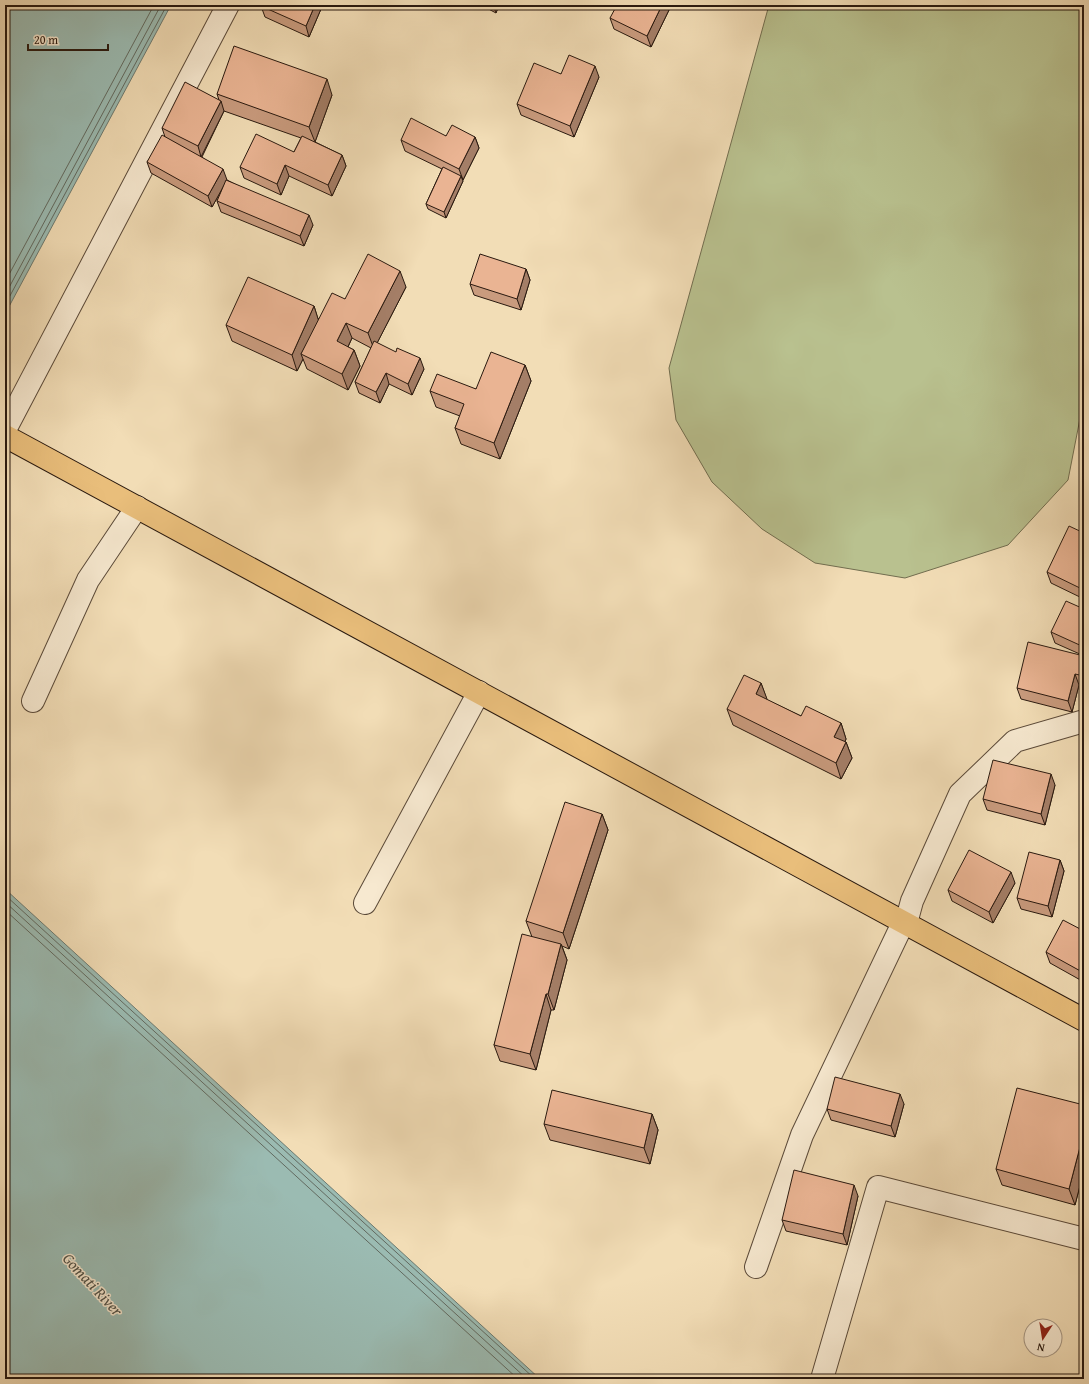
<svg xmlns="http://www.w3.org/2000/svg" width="1089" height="1384" font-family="'Gentium Book Plus',serif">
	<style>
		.green { fill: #b9c18f; stroke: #716d4f }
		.water { fill: #9bbbb2; stroke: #6d7a71 }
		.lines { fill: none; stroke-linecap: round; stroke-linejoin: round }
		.shore { stroke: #626a60; stroke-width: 1 }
		.minor-casing { stroke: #5b4a39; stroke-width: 24 }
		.major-casing { stroke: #29190f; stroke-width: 24 }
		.minor { stroke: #f7e9d0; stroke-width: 22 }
		.major { stroke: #e9be7b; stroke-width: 22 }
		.wall { fill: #c99b7e; stroke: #29190f }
		.shaded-wall { fill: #a47e67; stroke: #29190f }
		.building { fill: #eab493; stroke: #29190f }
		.labels { text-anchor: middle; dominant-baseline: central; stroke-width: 3; stroke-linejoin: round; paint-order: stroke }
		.water-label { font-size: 16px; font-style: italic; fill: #515248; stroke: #f7e9d0 }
	</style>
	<rect width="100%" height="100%" fill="#f2ddb6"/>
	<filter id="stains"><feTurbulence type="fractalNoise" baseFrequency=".005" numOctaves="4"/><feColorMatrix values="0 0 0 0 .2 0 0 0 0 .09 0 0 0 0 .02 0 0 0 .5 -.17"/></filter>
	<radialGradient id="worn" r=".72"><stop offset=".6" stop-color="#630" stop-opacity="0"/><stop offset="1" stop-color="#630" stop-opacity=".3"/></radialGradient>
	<path class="green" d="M769,5H1084V398L1068,480L1008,545L905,578L815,563L762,529L712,482L676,420L669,368Z"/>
	<g class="water">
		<path d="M5,5H171L5,314Z"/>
		<path d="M5,889L540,1379H5Z"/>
	</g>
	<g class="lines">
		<g class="shore">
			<path d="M5,282L154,5"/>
			<path d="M5,295L161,5"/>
			<path d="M5,305L167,5"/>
			<path d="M5,895L535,1379"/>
			<path d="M5,902L527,1379"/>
			<path d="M5,910L518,1379"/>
		</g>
		<defs>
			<g id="minor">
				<path d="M5,430L228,5"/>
				<path d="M33,701L88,580L137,507"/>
				<path d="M365,903L479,692"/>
				<path d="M756,1267L802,1135L903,923H906L912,901L960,794L1015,741L1084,721"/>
				<path d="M822,1379L878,1187L1084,1239"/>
			</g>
			<path id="major" d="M5,436L1084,1020"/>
		</defs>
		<use href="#minor" class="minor-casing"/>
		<use href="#major" class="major-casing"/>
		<use href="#minor" class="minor"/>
		<use href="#major" class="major"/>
	</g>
	<g class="wall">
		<path d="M481,5H499L496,13Z"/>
		<path d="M261,6L321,9L309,37L265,17Z"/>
		<path d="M669,10L651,47L614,29L610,18Z"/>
		<path d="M561,74L599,77L574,137L521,115L517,104Z"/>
		<path d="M217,94L332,95L315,142L342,155L346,166L332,196L289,176L281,195L244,178L240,167L294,152L301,138L224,111L202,157L227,180L313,225L304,246L221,212L217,201L226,182L212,207L151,173L147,162L165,137L162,128L219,100Z"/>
		<path d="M446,136L475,137L479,148L463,180L462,179L463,181L446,218L428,209L426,204L442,169L405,151L401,140Z"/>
		<path d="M526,269L530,280L521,310L474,295L470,284Z"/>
		<path d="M406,287L377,343L424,369L412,395L389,384L380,403L359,393L355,382L371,348L352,338L348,347L354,350L360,366L348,390L307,369L303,359L297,371L232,341L226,325L314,306L318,319L345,299Z"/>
		<path d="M525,365L531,381L500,459L461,444L455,428L460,416L436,407L430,391L476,389Z"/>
		<path d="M1084,533V599L1051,583L1047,572Z"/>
		<path d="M1084,609V686L1079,685L1072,712L1021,699L1017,688L1082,655L1055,643L1051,632Z"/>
		<path d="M761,683L767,700L801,716L841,723L846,739L845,742H846L852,758L841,779L733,725L727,709Z"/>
		<path d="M1055,785L1045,825L987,810L983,799Z"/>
		<path d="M602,814L608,830L569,949L562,946L567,960L554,1010H551L536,1070L500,1061L494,1045L532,937L526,921Z"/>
		<path d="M1060,860L1064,871L1052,917L1021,909L1017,898Z"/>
		<path d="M1015,883L993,923L952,901L948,890Z"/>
		<path d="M1084,931V982L1050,963L1046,952Z"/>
		<path d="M904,1104L895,1137L831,1120L827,1109Z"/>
		<path d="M1084,1105V1170L1075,1205L1002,1185L996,1169Z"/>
		<path d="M652,1114L658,1130L650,1164L550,1140L544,1124Z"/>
		<path d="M858,1196L847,1245L786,1231L782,1220Z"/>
	</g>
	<g class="shaded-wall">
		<path d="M315,5H320L321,9L309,37L306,26Z"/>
		<path d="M493,5H499L496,13Z"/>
		<path d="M662,5H667L669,10L651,47L647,36Z"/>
		<path d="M595,66L599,77L574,137L570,126Z"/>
		<path d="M327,79L332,95L315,142L309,127Z"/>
		<path d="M221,101L224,111L201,157L198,146Z"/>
		<path d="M475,137L479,148L463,180L459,169Z"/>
		<path d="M342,155L346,166L332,196L328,185Z"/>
		<path d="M285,165L289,176L281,195L277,184Z"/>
		<path d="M223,169L227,180L212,207L208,196Z"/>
		<path d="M461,176L463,181L446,218L444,212Z"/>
		<path d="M309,215L313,225L304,246L300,236Z"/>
		<path d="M526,269L530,280L521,310L517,299Z"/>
		<path d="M400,271L406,287L374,349L368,333Z"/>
		<path d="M314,306L319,322L301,354L303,359L297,371L292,355Z"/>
		<path d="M346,323L352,338L343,357L337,341Z"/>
		<path d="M354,350L360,366L348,390L342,374Z"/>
		<path d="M420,358L424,369L412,395L408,384Z"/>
		<path d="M525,365L531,381L500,459L494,443Z"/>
		<path d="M386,373L389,384L380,403L376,392Z"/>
		<path d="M1084,585V595L1082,589Z"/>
		<path d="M1075,674L1079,685L1072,712L1068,701Z"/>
		<path d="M761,683L767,699L762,710L756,694Z"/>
		<path d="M841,723L846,739L840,753L834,737Z"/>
		<path d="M846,742L852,758L841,779L836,763Z"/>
		<path d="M1051,774L1055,785L1045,825L1041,814Z"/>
		<path d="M602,814L608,830L569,949L563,933Z"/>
		<path d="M1060,860L1064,871L1052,917L1048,906Z"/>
		<path d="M1011,872L1015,883L993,923L989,912Z"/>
		<path d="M561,944L567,960L554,1010L548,994Z"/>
		<path d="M546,994L551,1010L536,1070L530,1054Z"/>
		<path d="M900,1094L904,1104L895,1137L891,1126Z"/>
		<path d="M652,1114L658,1130L650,1164L644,1148Z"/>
		<path d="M1080,1147L1084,1158V1170L1075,1205L1069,1189Z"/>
		<path d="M854,1185L858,1196L847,1245L843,1234Z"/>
	</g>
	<g class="building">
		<path d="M262,5H315L306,26L261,6Z"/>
		<path d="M617,5H662L647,36L610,18Z"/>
		<path d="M234,46L327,79L309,127L217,94Z"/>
		<path d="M569,55L595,66L570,126L517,104L534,63L561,74Z"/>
		<path d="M185,82L221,101L198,146L162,128Z"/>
		<path d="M411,118L446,136L452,125L475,137L459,169L401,140Z"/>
		<path d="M256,134L294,152L302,136L342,155L328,185L285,165L277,184L240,167Z"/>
		<path d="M162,135L223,169L208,196L147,162Z"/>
		<path d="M443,167L461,176L444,212L426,204Z"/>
		<path d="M226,180L309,215L300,236L217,201Z"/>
		<path d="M368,254L400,271L368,333L346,323L337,341L354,350L342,374L301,354L332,293L345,299Z"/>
		<path d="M480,254L526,269L517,299L470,284Z"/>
		<path d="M248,277L314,306L292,355L226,325Z"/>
		<path d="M374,341L396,352L397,348L420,358L408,384L386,373L376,392L355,382Z"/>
		<path d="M491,352L525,365L494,443L455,428L464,404L430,391L437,374L476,389Z"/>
		<path d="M1069,526L1084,533V585L1082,589L1047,572Z"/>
		<path d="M1066,601L1084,609V647L1051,632Z"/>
		<path d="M1028,642L1084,656V676L1075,674L1068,701L1017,688Z"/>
		<path d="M744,675L761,683L756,694L801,716L806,706L841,723L834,737L846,742L836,763L727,709Z"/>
		<path d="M993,760L1051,774L1041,814L983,799Z"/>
		<path d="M565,802L602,814L563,933L526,921Z"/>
		<path d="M969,850L1011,872L989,912L948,890Z"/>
		<path d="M1029,852L1060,860L1048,906L1017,898Z"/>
		<path d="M1063,920L1084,931V973L1046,952Z"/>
		<path d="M522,934L561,944L548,994H546L530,1054L494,1045Z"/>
		<path d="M835,1077L900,1094L891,1126L827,1109Z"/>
		<path d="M1017,1088L1084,1105V1148L1080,1147L1069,1189L996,1169Z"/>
		<path d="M552,1090L652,1114L644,1148L544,1124Z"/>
		<path d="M794,1170L854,1185L843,1234L782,1220Z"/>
	</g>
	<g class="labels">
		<g class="water-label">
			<text transform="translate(93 1284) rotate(47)">Gomati River</text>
		</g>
	</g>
	<rect width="1089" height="1384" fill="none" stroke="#f2ddb6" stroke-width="20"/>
	<rect x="6" y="6" width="1077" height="1372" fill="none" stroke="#29190f" stroke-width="2"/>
	<rect x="10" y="10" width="1069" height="1364" fill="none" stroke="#29190f"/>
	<g transform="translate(1043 1338) rotate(192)"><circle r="19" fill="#f7e9d0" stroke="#a59683"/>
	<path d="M0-3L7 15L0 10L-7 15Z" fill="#8f2418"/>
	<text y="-6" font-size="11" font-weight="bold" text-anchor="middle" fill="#29190f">N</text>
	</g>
	<path d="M28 44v6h80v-6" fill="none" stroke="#29190f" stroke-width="2"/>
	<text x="34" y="44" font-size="12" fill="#29190f" stroke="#f7e9d0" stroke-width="3" paint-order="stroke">20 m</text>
	<rect width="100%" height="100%" filter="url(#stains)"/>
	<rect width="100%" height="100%" fill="url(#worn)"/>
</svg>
